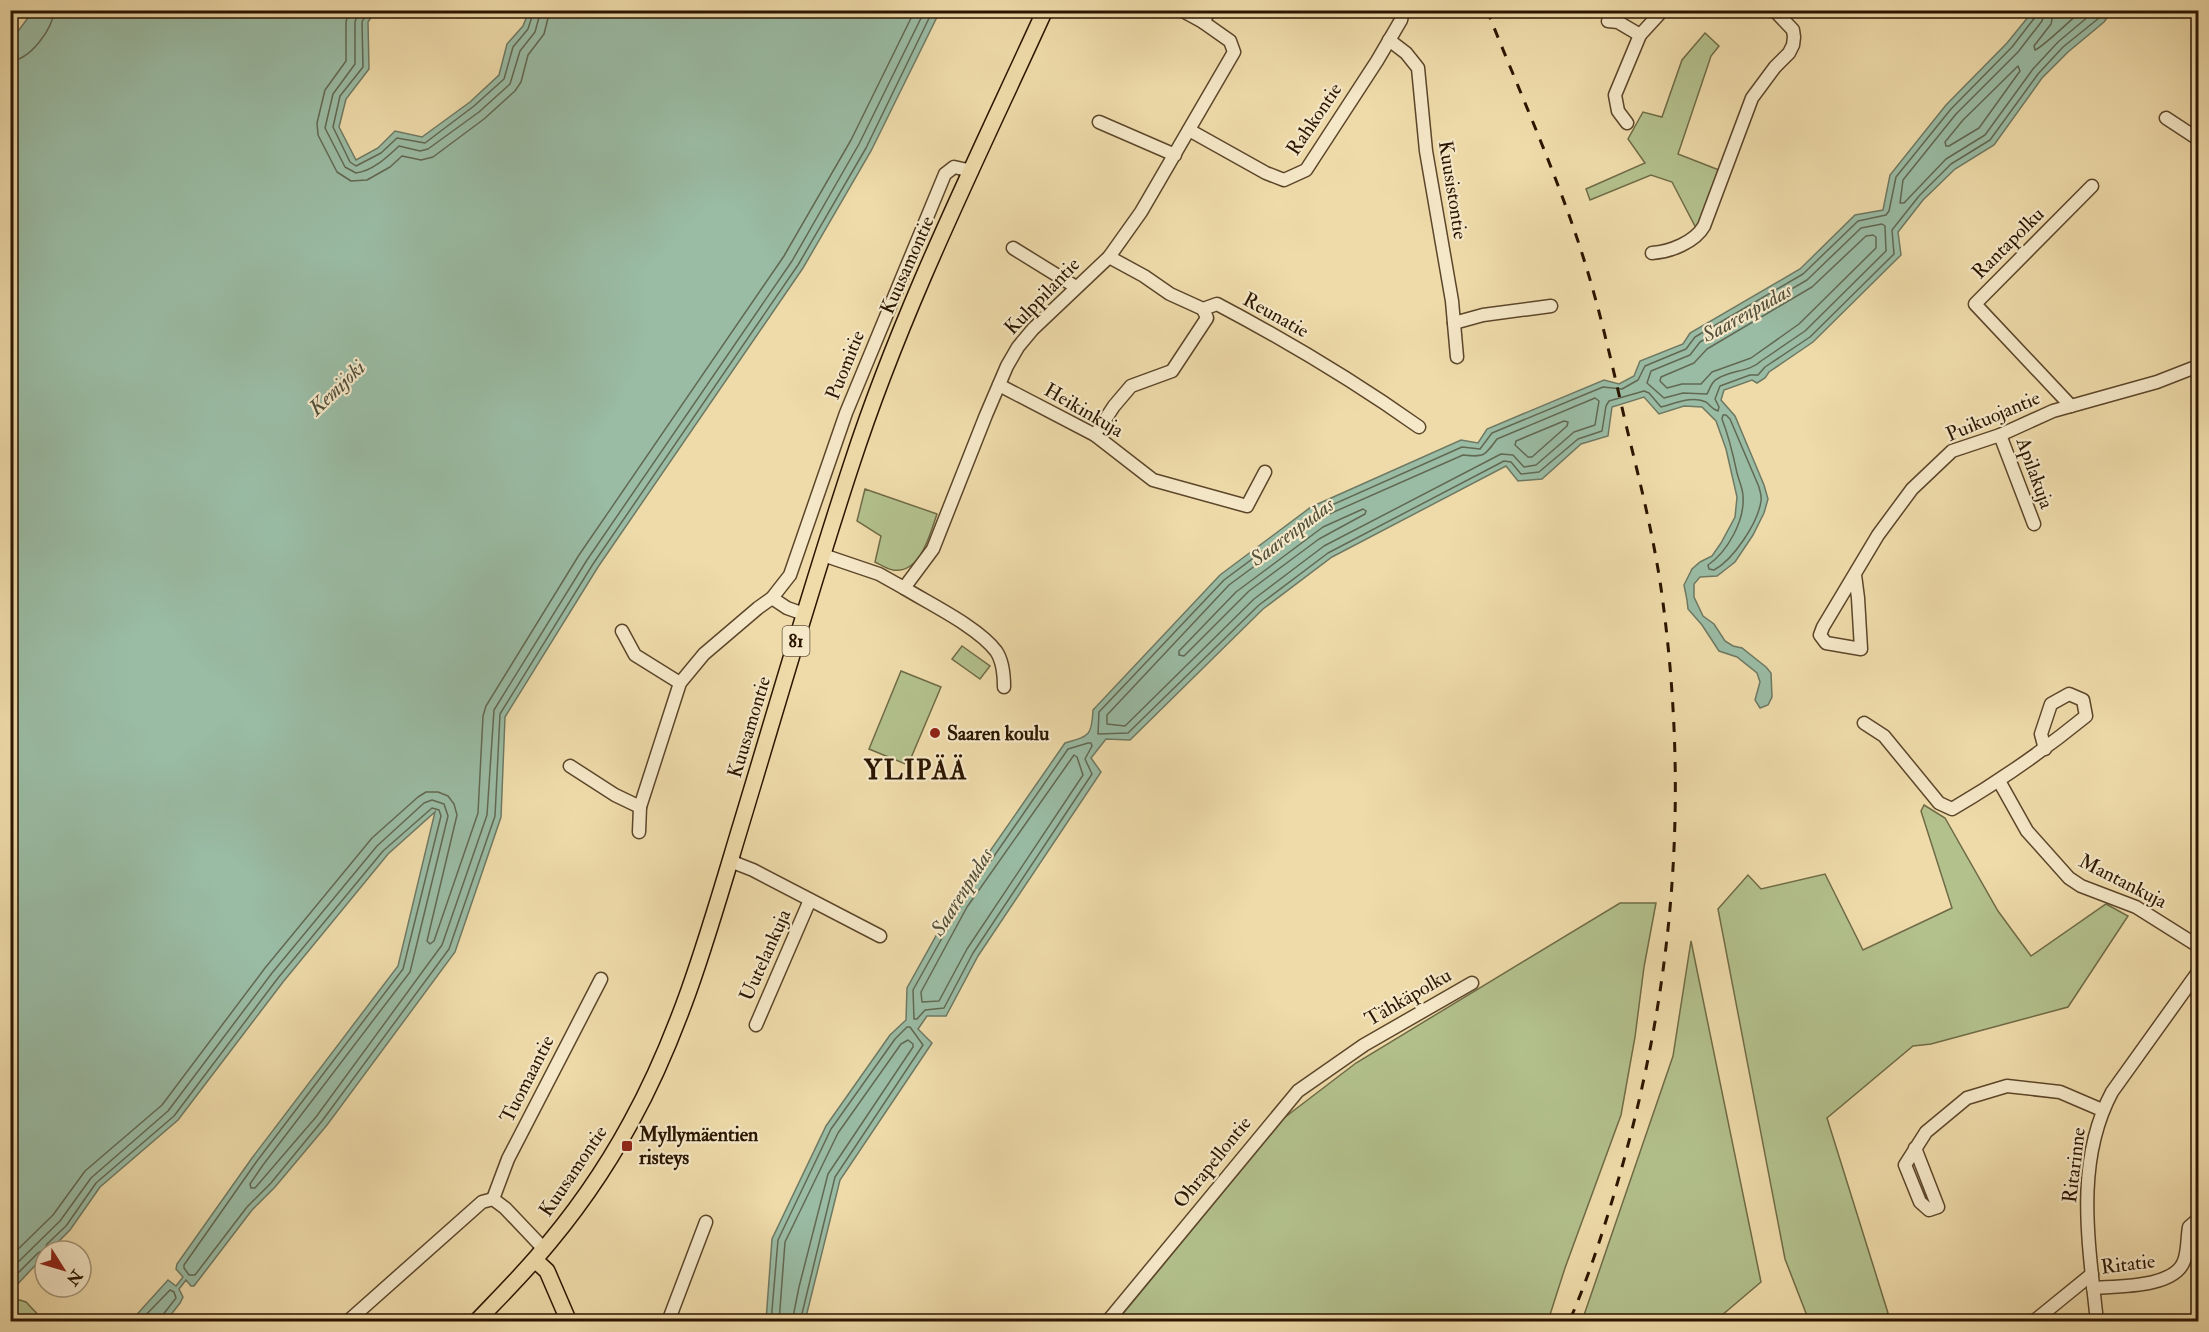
<svg xmlns="http://www.w3.org/2000/svg" width="2209" height="1332" font-family="'IM FELL Double Pica',serif">
	<style>
		.green { fill: #b3c18d; stroke: #6f6b46; stroke-width: 1.5 }
		.water { fill: #9abca5; stroke: #6e7963; stroke-width: 1.5 }
		.lines { fill: none; stroke-linecap: round; stroke-linejoin: round }
		.shore { stroke: #626852; stroke-width: 1.5 }
		.minor-casing { stroke: #5c462a; stroke-width: 15 }
		.major-casing { stroke: #2b1500; stroke-width: 18 }
		.minor { stroke: #f5e8c8; stroke-width: 12 }
		.major { stroke: #efdbaa; stroke-width: 15 }
		.rail { stroke: #2b1500; stroke-width: 3; stroke-dasharray: 10 10; stroke-linecap: butt }
		.poi-dot { fill: #8f2418; stroke: #f5e8c8; stroke-width: 2 }
		.labels { text-anchor: middle; dominant-baseline: central; stroke-width: 4.5; stroke-linejoin: round; paint-order: stroke }
		.shield { fill: #f5e8c8; stroke: #68543c; stroke-width: 1.5 }
		.shield-label { font-size: 18px; font-weight: bold; fill: #2b1500 }
		.street-label { font-size: 20px; fill: #2b1500; stroke: #f5e8c8 }
		.poi-label { font-size: 20px; font-weight: bold; fill: #2b1500; stroke: #f5e8c8; text-anchor: start }
		.water-label { font-size: 21px; font-style: italic; fill: #524f3a; stroke: #f5e8c8 }
		.district-label { font-size: 26px; font-weight: bold; letter-spacing: 1.5px; fill: #2b1500; stroke: #f5e8c8 }
	</style>
	<rect width="100%" height="100%" fill="#efdbaa"/>
	<filter id="stains"><feTurbulence type="fractalNoise" baseFrequency=".00333" numOctaves="4"/><feColorMatrix values="0 0 0 0 .2 0 0 0 0 .09 0 0 0 0 .02 0 0 0 .5 -.17"/></filter>
	<radialGradient id="worn" r=".72"><stop offset=".6" stop-color="#630" stop-opacity="0"/><stop offset="1" stop-color="#630" stop-opacity=".3"/></radialGradient>
	<g class="green">
		<path d="M1705,33L1719,46L1711,56L1678,154L1719,170L1701,221L1696,228L1672,182L1651,175L1590,200L1586,189L1645,163L1628,139L1643,112L1662,117L1682,60Z"/>
		<path d="M865,489L937,514C930,534 921,574 893,570C887,569 881,565 875,562L881,536L857,521Z"/>
		<path d="M962,646L990,666L980,679L952,659Z"/>
		<path d="M901,671L941,687L908,765L869,749Z"/>
		<path d="M1924,805L1945,818L1998,911L2031,956L2106,904L2128,916L2068,1007L1931,1044L1913,1046L1827,1118L1888,1313L1877,1321H1809L1785,1259L1718,909L1748,875L1761,889L1825,874L1863,950L1952,908L1921,811Z"/>
		<path d="M1620,903H1656L1644,967L1635,1037L1621,1115L1565,1268L1548,1321H1117L1284,1118L1356,1063Z"/>
		<path d="M1691,941L1761,1282L1715,1321H1582L1673,1056Z"/>
		<path d="M10,1297L26,1302L44,1321H11Z"/>
	</g>
	<g class="water">
		<path d="M33,11H375L368,22L369,69L346,99L339,127L356,160L378,148L395,131L422,137L470,102L499,75L507,44L523,26L529,11H940L871,151L803,268L598,567L505,717L501,817L455,952L327,1125L275,1187L252,1210L194,1286H191L186,1280L179,1289L183,1297L180,1303L166,1321H131L168,1280L176,1286L183,1277L176,1269L177,1264L252,1158L398,966L435,812L388,854L283,982L178,1120L100,1187L70,1230L49,1251H45V1255L11,1291L10,42Z"/>
		<path d="M2033,11H2112L2104,22L2068,52L2042,78L1994,145L1955,169L1923,200L1898,232L1901,255L1813,342L1769,372L1765,378L1757,383L1752,380L1724,390L1721,400L1735,416L1764,485L1768,499L1764,513L1753,535L1735,562L1717,576L1700,577L1694,584V597L1703,616L1714,624L1725,641L1733,646L1742,648L1766,667L1771,673L1772,697L1768,705L1760,708L1755,700L1760,682L1757,673L1737,657L1719,651L1702,625L1688,609L1687,600L1684,585L1692,569L1700,562L1712,556L1721,543L1735,517L1737,497L1726,449L1716,421L1702,407L1684,406L1659,414L1644,397L1612,407L1608,436L1581,444L1542,479L1518,481L1506,466L1332,557L1263,609L1130,740L1106,739L1091,758L1101,772L978,956L946,1016H927L918,1029L932,1043L840,1180L805,1321H766L772,1239L826,1126L890,1035L906,1020L907,988L956,900L1065,743C1089,736 1092,736 1093,710L1220,575L1311,507L1461,440L1478,443L1487,429L1604,380L1619,384L1634,376L1640,361L1683,344L1690,333L1800,269L1855,215L1883,210L1890,175L1946,105L2007,43Z"/>
	</g>
	<g class="lines">
		<g class="shore">
			<path d="M349,10L346,22V61L325,90L317,123L318,135L337,172L351,181L367,180L390,167L402,156L421,160L433,157L484,119L515,91L521,82L528,55L544,34L550,10"/>
			<path d="M359,10L355,22V64L333,94L325,128L345,167L356,173C373,171 387,157 399,146L420,151L428,149L479,112L510,84L520,51L535,32L541,10"/>
			<path d="M368,10L362,22L363,67L340,96L333,127L350,162L356,166L381,153L397,138L425,143L474,106L504,79L513,47L528,29L534,10"/>
			<path d="M2038,10L2036,16L2012,47L1951,109L1896,177L1889,211L1886,215L1858,221L1803,274L1695,337L1686,349L1645,366L1638,380L1622,389L1603,387L1492,433L1480,449L1462,447L1314,513L1224,580L1099,712L1098,734L1128,733L1259,605L1328,553L1504,461L1511,462L1521,474L1539,472L1578,439L1602,431L1606,406L1609,401L1644,391L1649,393L1661,407C1674,404 1693,395 1706,402C1711,406 1712,409 1718,411L1719,407L1715,399L1720,386L1750,375H1758L1765,367L1810,337L1894,254L1892,230L1919,196L1951,164L1990,140L2038,74L2063,47L2099,18L2105,10"/>
			<path d="M2045,10L2042,21L2018,52L1956,114L1903,180L1900,203H1904L1946,159L1985,135L2033,69L2058,42L2096,10"/>
			<path d="M2054,10L2051,24L2034,46L2035,50C2043,47 2073,18 2082,10"/>
			<path d="M10,61C30,60 53,29 54,10"/>
			<path d="M2018,66L2020,71L1979,128L1949,146H1946L1945,142L1963,120Z"/>
			<path d="M1882,224L1885,226L1886,251L1805,331L1761,361C1750,372 1731,370 1717,379C1711,382 1710,389 1707,394L1683,393L1664,398L1647,383L1651,371L1690,355L1700,342L1807,280L1861,228Z"/>
			<path d="M1873,235L1876,237V248L1799,324L1751,358L1712,372L1701,384H1682L1667,388L1660,381L1661,377L1694,363L1707,349L1812,287L1866,236Z"/>
			<path d="M1595,398L1599,401L1595,425L1574,432L1536,465L1524,467L1513,455L1501,454L1324,546L1254,599L1125,726L1107,724V715L1229,585L1318,519L1463,455C1484,457 1484,457 1497,439Z"/>
			<path d="M1723,415H1726L1730,419L1759,487C1760,492 1762,496 1761,501C1758,523 1733,560 1714,570L1709,569L1708,565C1727,552 1745,521 1743,496C1743,489 1739,481 1737,473C1733,454 1729,437 1722,419Z"/>
			<path d="M1564,421L1568,422L1567,426L1532,457H1528L1515,445L1516,441Z"/>
			<path d="M1363,509L1366,511L1365,514L1319,539L1249,591L1184,656L1179,655V651L1236,592L1323,527Z"/>
			<path d="M1088,743H1091L1092,746L1085,759L1092,774L973,953L944,1008L925,1010L917,1019H914L913,990L961,904L1068,749Z"/>
			<path d="M1074,755L1077,757L1083,775L967,949L939,1001L922,1002L921,992L967,907Z"/>
			<path d="M10,1257L53,1215L85,1171L162,1105L265,968L372,838L418,797L426,792H438L448,796L454,804L457,815L427,941L430,944L434,941L478,813L483,716L486,706L579,555L784,256L851,140L915,10"/>
			<path d="M10,1270L60,1221L91,1178L168,1111L272,973L377,846L424,803L432,800L444,804L448,816L410,972L263,1165L250,1184L251,1188H255L316,1117L442,945L487,815L494,710L587,560L792,261L859,144L925,10"/>
			<path d="M10,1281L38,1253L44,1250L47,1244L66,1226L96,1183L174,1116L278,978L383,851L432,808L439,810L441,816L403,969L257,1161L184,1265V1268L189,1275H195L247,1207L271,1183L322,1121L449,949L495,816L500,714L593,564L798,265L866,148L933,10"/>
			<path d="M139,1322L170,1290L174,1292L176,1298L162,1316L161,1322"/>
			<path d="M771,1322L778,1240L831,1129L895,1039L907,1027H910L923,1045L835,1177L800,1322"/>
			<path d="M779,1322L785,1242L838,1133L901,1044L908,1040L913,1044V1047L828,1174L799,1287L792,1322"/>
		</g>
		<defs>
			<g id="minor">
				<path d="M1181,10L1203,22"/>
				<path d="M1608,21L1618,22L1640,35"/>
				<path d="M1389,40L1406,53L1418,68L1426,151L1452,301L1457,357"/>
				<path d="M2166,118L2198,139"/>
				<path d="M1099,122L1175,155"/>
				<path d="M1627,123L1618,111L1615,95L1640,35L1663,10"/>
				<path d="M1189,130L1266,173L1284,180L1306,170L1377,61L1401,20L1403,10"/>
				<path d="M1013,248L1076,287"/>
				<path d="M1652,253C1670,252 1695,242 1704,226L1752,98L1775,67L1789,53L1793,45L1794,37L1793,30L1774,10"/>
				<path d="M1109,257L1144,276L1170,294L1203,309L1217,304C1287,341 1354,381 1419,427"/>
				<path d="M1454,323L1483,315L1551,306"/>
				<path d="M999,385L1095,435L1153,480L1247,506L1265,472"/>
				<path d="M2071,406L1975,304L2092,186"/>
				<path d="M1095,435L1114,406L1131,386L1172,371L1207,318L1203,309"/>
				<path d="M2000,435L2034,524"/>
				<path d="M823,555L879,574L904,588L933,549L986,415L1007,366L1018,347L1033,329L1109,257L1141,212L1234,52L1230,41L1203,22L1210,10"/>
				<path d="M1855,575L1858,598L1861,649L1826,643L1820,635L1823,627L1878,535L1912,489L1952,451L2000,435L2053,411L2157,382L2198,366"/>
				<path d="M904,588C930,604 978,627 996,651C1003,661 1004,675 1004,687"/>
				<path d="M772,598L787,608L804,614"/>
				<path d="M622,631L635,655L680,683"/>
				<path d="M1864,723L1884,736L1939,803L1952,809C2000,781 2043,751 2086,716L2083,700L2069,694L2051,704L2041,734L2045,749"/>
				<path d="M570,766L615,795L640,807"/>
				<path d="M1999,781L2027,831L2069,878L2081,886L2136,907L2198,946"/>
				<path d="M639,832L640,807L680,683L704,654L758,608L772,598L790,575L846,413L945,174L954,167L972,171"/>
				<path d="M730,861L753,870L880,936"/>
				<path d="M756,1025L810,900"/>
				<path d="M1915,1148L1938,1207L1929,1210L1920,1202L1905,1165L1926,1132L1967,1098L2007,1086L2060,1092L2102,1110"/>
				<path d="M544,1249L505,1208L493,1199L508,1159L601,979"/>
				<path d="M2093,1288C2118,1286 2174,1288 2184,1261C2188,1251 2187,1238 2189,1227L2198,1219"/>
				<path d="M347,1322L482,1202L493,1199"/>
				<path d="M668,1322L706,1222"/>
				<path d="M1107,1322L1298,1091L1364,1045L1472,983"/>
				<path d="M2033,1322L2092,1274"/>
				<path d="M2097,1322C2089,1244 2074,1163 2112,1092L2198,972"/>
			</g>
			<g id="major">
				<path d="M535,1260L547,1271L569,1322"/>
				<path d="M476,1322C496,1301 517,1280 536,1258C572,1217 605,1170 631,1122C680,1033 708,935 737,838C775,713 811,587 852,463C903,307 977,159 1045,10"/>
			</g>
		</defs>
		<use href="#minor" class="minor-casing"/>
		<use href="#major" class="major-casing"/>
		<use href="#minor" class="minor"/>
		<use href="#major" class="major"/>
		<path class="rail" d="M1487,10C1523,101 1567,196 1593,290C1606,336 1616,382 1627,429C1640,482 1653,534 1661,588C1689,787 1676,974 1622,1167C1607,1219 1591,1272 1569,1322"/>
	</g>
	<g class="poi-dot">
		<circle cx="935" cy="733" r="6"/>
		<rect x="621" y="1140" width="12" height="12" rx="3"/>
	</g>
	<g class="labels">
		<rect class="shield" x="782.5" y="626" width="27" height="30" rx="4.5"/>
		<g class="shield-label">
			<text x="796" y="641">81</text>
		</g>
		<g class="street-label">
			<text transform="translate(1314 119) rotate(-56)">Rahkontie</text>
			<text transform="translate(1453 190) rotate(81)">Kuusistontie</text>
			<text transform="translate(2008 243) rotate(-45)">Rantapolku</text>
			<text transform="translate(907 265) rotate(-66)">Kuusamontie</text>
			<text transform="translate(1042 296) rotate(-46)">Kulppilantie</text>
			<text transform="translate(1276 315) rotate(29)">Reunatie</text>
			<text transform="translate(845 365) rotate(-68)">Puomitie</text>
			<text transform="translate(1084 410) rotate(30)">Heikinkuja</text>
			<text transform="translate(1993 416) rotate(-23)">Puikuojantie</text>
			<text transform="translate(2035 473) rotate(70)">Apilakuja</text>
			<text transform="translate(749 727) rotate(-73)">Kuusamontie</text>
			<text transform="translate(2123 881) rotate(27)">Mantankuja</text>
			<text transform="translate(765 955) rotate(-66)">Uutelankuja</text>
			<text transform="translate(1408 997) rotate(-30)">Tähkäpolku</text>
			<text transform="translate(527 1079) rotate(-63)">Tuomaantie</text>
			<text transform="translate(1212 1162) rotate(-51)">Ohrapellontie</text>
			<text transform="translate(2074 1165) rotate(-83)">Ritarinne</text>
			<text transform="translate(573 1171) rotate(-56)">Kuusamontie</text>
			<text transform="translate(2128 1264) rotate(-7)">Ritatie</text>
		</g>
		<g class="poi-label">
			<text x="947" y="733">Saaren koulu</text>
			<text x="639" y="1134">Myllymäentien<tspan x="639" dy="23">risteys</tspan></text>
		</g>
		<g class="water-label">
			<text transform="translate(1747 313) rotate(-29)">Saarenpudas</text>
			<text transform="translate(337 388) rotate(-44)">Kemijoki</text>
			<text transform="translate(1292 532) rotate(-37)">Saarenpudas</text>
			<text transform="translate(962 892) rotate(-58)">Saarenpudas</text>
		</g>
		<g class="district-label">
			<text x="916" y="771">YLIPÄÄ</text>
		</g>
	</g>
	<rect width="2209" height="1332" fill="none" stroke="#efdbaa" stroke-width="36"/>
	<rect x="12" y="12" width="2185" height="1308" fill="none" stroke="#2b1500" stroke-width="3"/>
	<rect x="18" y="18" width="2173" height="1296" fill="none" stroke="#2b1500" stroke-width="1.5"/>
	<g transform="translate(63 1269) rotate(127)"><circle r="28" fill="#f5e8c8" stroke="#a49478" stroke-width="1.5"/>
	<path d="M0-4.5L10 22L0 15L-10 22Z" fill="#8f2418"/>
	<text y="-9" font-size="16" font-weight="bold" text-anchor="middle" fill="#2b1500">N</text>
	</g>
	<rect width="100%" height="100%" filter="url(#stains)"/>
	<rect width="100%" height="100%" fill="url(#worn)"/>
</svg>
